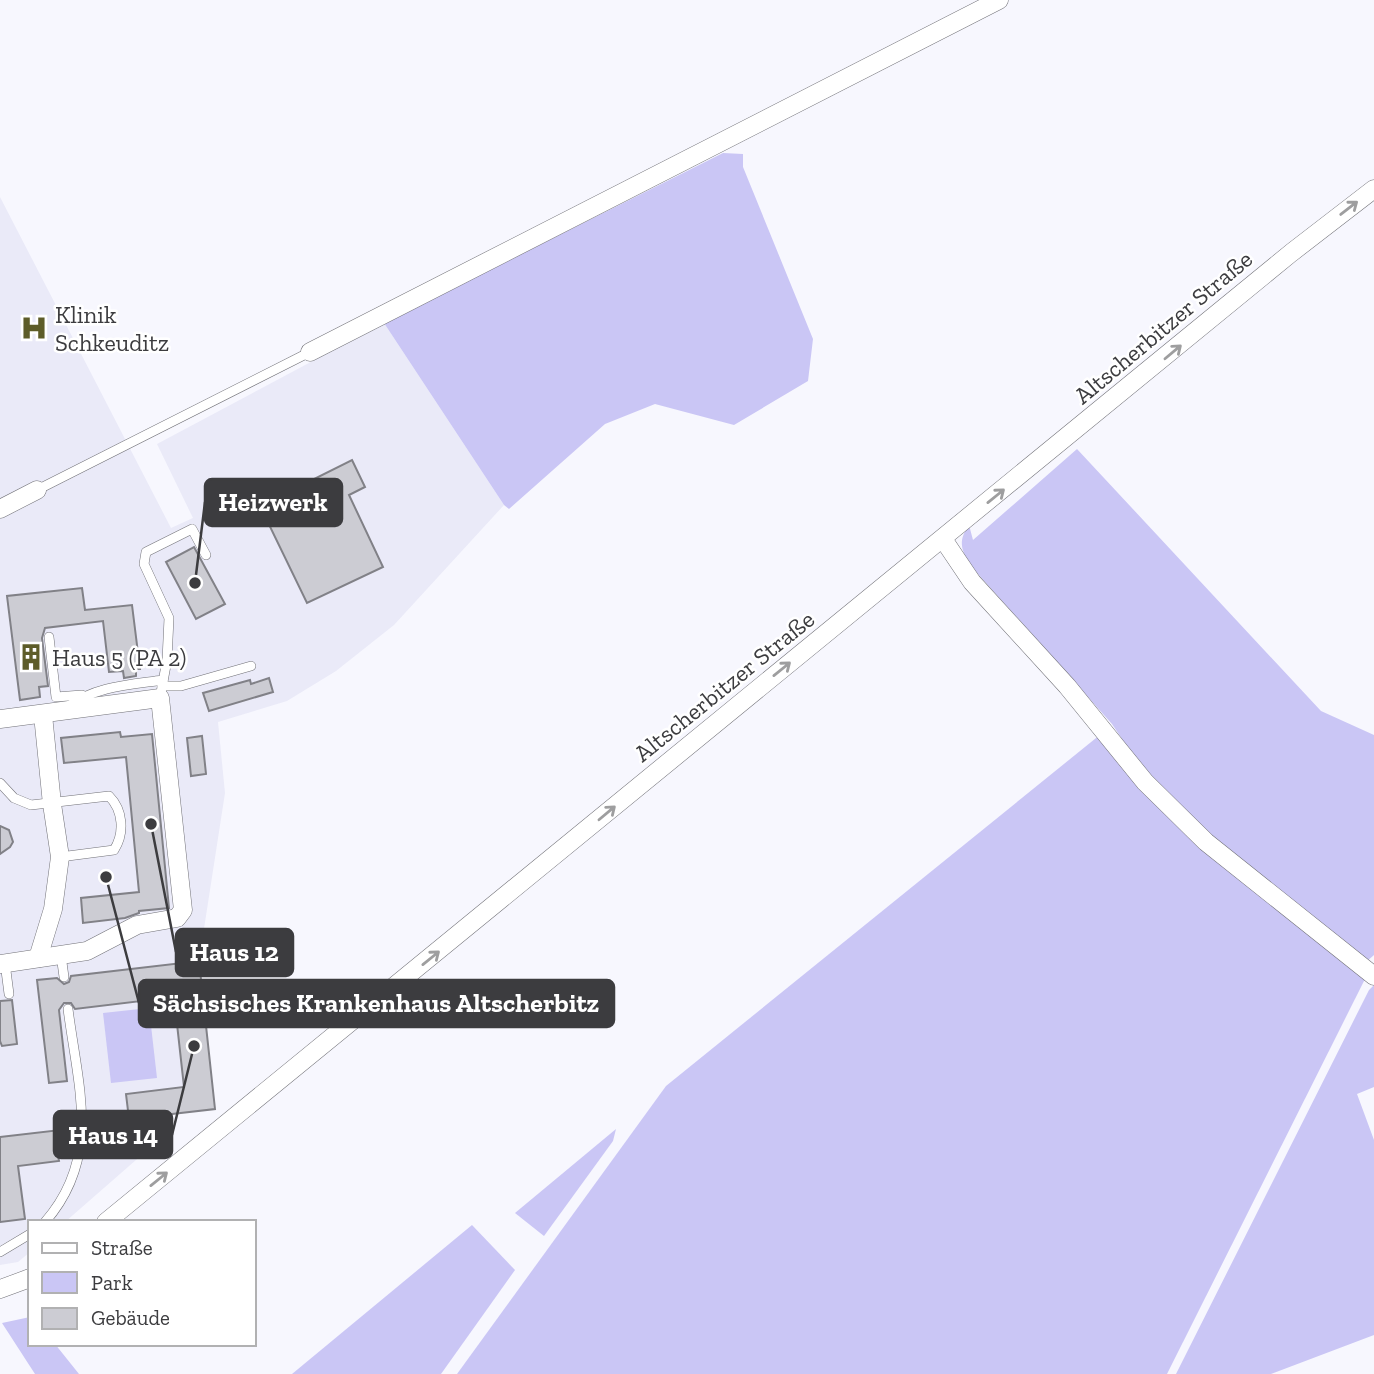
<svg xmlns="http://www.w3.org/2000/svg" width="1374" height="1374" font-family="'Zilla Slab',serif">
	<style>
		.built { fill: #eaeaf8 }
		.green { fill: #cac6f5 }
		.building { fill: #ccccd3; stroke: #818187; stroke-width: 2 }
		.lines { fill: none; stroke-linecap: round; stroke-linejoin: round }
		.service-casing { stroke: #717177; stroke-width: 10 }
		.minor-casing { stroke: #717177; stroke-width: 19 }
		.service { stroke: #fff; stroke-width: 9 }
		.minor { stroke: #fff; stroke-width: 18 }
		.oneway { stroke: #9e9e9f }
		.labels { text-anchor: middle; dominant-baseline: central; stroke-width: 5; stroke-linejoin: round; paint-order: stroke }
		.poi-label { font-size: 24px; fill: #3c3c3f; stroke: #fff; text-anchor: start }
		.street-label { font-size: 24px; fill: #3c3c3f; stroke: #fff }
		.leader { fill: none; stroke: #3c3c3f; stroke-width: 2.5 }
		.callout-dot { fill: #3c3c3f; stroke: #fff; stroke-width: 2.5 }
		.callout { fill: #3c3c3f; stroke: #3c3c3f; stroke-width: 2.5 }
		.callout-label { font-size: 26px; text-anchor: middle; font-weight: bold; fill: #fff }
	</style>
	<rect width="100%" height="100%" fill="#f7f7fe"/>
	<path class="built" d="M0,197L171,528L193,518L157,444L384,323L504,505L394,625L336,671L287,701L218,722L225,793L199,961L215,1109L141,1117L144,1153L65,1222H30V1252L18,1262L0,1265Z"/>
	<g class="green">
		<path d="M723,153L743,154V167L813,339L808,381L734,425L655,404L605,424L509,509L504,505L384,323Z"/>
		<path d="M1077,449L1321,711L1374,735V955L1366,962L1215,841L1140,766L1112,724L969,564C961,548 958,541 969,525L973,540Z"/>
		<path d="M1101,734L1365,979L1167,1374H457L666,1086Z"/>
		<path d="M1374,985V1087L1357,1094L1374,1140V1335L1271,1374H1176L1369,990Z"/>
		<path d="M149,1008L157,1078L111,1083L103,1013Z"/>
		<path d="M616,1129L613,1141L544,1236L515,1213Z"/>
		<path d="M472,1225L515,1270L441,1374H292Z"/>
		<path d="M30,1317V1344H55L79,1374H35L2,1323Z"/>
	</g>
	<g class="building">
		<path d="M352,460L365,487L349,495L383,567L307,603L260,506Z"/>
		<path d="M194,547L225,604L196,619L166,562Z"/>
		<path d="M82,588L85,610L132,605L140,669H136V676L124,678L123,671L109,672L103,621L45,628L42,638L48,686L39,687L40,697L20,700L7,596Z"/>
		<path d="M269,678L273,692L209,711L203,693L250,680L251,684Z"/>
		<path d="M120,732L121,737L152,734L169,908L139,911V913L125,918L83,923L81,898L139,892L126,757L64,763L61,738Z"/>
		<path d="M202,736L206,774L191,776L187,738Z"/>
		<path d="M0,826L9,830L13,842L10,847L0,854Z"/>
		<path d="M199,961L215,1109L129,1119L126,1094L184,1087L174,997L75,1009L71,1003H64L59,1010L67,1081L49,1083L37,980L57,978L64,984L69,982L71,976Z"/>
		<path d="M12,1000L17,1044L2,1046L0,1041V1001Z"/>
		<path d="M60,1130L63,1148L57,1149L59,1161L18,1166L25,1219L0,1222V1137Z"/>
	</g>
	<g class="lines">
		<defs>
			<g id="service">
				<path d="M37,490L310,352"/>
				<path d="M49,637L56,697L82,695"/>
				<path d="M162,686H181L251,666"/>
				<path d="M160,698L167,660L169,618L144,564L146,552L192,529L206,555"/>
				<path d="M67,707C97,686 128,685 163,680"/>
				<path d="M0,783L14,798L31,805L109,796C123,810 125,833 114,850L60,857"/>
				<path d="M61,955L64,977"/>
				<path d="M5,963L9,994"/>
				<path d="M45,1222C102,1157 78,1087 68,1009"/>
				<path d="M0,1252L30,1234"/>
			</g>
			<g id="minor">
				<path d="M310,352L999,0"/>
				<path d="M0,509L37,490"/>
				<path d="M943,539L972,582L1067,686L1145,782L1206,842L1374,976"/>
				<path d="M0,719L160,698L183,910L177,918L137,925L87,951L0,964"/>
				<path d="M38,958L53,909L60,857L52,804L43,715"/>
				<path d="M106,1222L1291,253L1374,189"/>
				<path d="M0,1289L30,1278"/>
			</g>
		</defs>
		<use href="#service" class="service-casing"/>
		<use href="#minor" class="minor-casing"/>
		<use href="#service" class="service"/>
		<use href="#minor" class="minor"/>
	</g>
	<defs><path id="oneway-shaft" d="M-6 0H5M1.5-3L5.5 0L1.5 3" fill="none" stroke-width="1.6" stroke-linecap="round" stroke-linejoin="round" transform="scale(1.75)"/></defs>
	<g class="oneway">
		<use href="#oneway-shaft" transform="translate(1349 208) rotate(-38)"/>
		<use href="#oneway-shaft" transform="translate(1173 352) rotate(-40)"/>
		<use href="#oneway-shaft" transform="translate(996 496) rotate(-39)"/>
		<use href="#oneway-shaft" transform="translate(782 669) rotate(-39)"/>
		<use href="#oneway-shaft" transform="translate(607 813) rotate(-40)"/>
		<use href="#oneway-shaft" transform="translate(431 958) rotate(-39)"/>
		<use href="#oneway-shaft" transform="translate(159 1179) rotate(-39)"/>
	</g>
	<defs>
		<symbol id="hospital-bare" viewBox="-9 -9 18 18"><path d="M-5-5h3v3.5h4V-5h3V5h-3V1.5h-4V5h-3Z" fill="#5d5c29" stroke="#fff" stroke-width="2.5" paint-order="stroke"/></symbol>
		<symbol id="building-bare" viewBox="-9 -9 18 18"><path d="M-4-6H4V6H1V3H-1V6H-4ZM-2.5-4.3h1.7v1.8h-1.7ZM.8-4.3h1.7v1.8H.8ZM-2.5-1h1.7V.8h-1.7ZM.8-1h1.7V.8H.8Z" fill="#5d5c29" stroke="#fff" stroke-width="2.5" paint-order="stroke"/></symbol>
	</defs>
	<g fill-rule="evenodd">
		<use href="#hospital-bare" x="15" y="309" width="38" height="38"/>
		<use href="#building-bare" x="12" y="638" width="38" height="38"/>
	</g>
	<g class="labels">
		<g class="poi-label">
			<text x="55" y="314">Klinik<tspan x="55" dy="28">Schkeuditz</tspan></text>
			<text x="52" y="657">Haus 5 (PA 2)</text>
		</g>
		<g class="street-label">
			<text transform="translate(1163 327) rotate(-40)">Altscherbitzer Straße</text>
			<text transform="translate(724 686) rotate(-39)">Altscherbitzer Straße</text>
		</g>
	</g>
	<path class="leader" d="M195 583L205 502M151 824L176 952M106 877L139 1003M194 1046L172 1135"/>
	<g class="callout-dot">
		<circle cx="195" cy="583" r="7"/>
		<circle cx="151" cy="824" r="7"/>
		<circle cx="106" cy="877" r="7"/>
		<circle cx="194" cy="1046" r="7"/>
	</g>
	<g class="callout">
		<rect x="205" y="479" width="137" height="47" rx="7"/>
		<rect x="176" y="929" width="117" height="47" rx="7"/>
		<rect x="139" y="980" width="475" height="47" rx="7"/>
		<rect x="54" y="1111" width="118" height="47" rx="7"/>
	</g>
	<g class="callout-label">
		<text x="273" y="511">Heizwerk</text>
		<text x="234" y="961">Haus 12</text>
		<text x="376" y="1012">Sächsisches Krankenhaus Altscherbitz</text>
		<text x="113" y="1144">Haus 14</text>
	</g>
	<rect x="28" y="1220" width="228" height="126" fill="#ffffff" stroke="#b1b1b2" stroke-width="2"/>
	<rect x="42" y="1243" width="35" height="10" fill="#ffffff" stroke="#b1b1b2" stroke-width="2"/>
	<text x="91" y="1255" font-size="21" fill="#3c3c3f">Straße</text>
	<rect x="42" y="1272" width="35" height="21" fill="#cac6f5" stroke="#b1b1b2" stroke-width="2"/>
	<text x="91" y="1290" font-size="21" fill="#3c3c3f">Park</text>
	<rect x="42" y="1308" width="35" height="21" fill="#ccccd3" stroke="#b1b1b2" stroke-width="2"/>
	<text x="91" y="1325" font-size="21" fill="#3c3c3f">Gebäude</text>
</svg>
